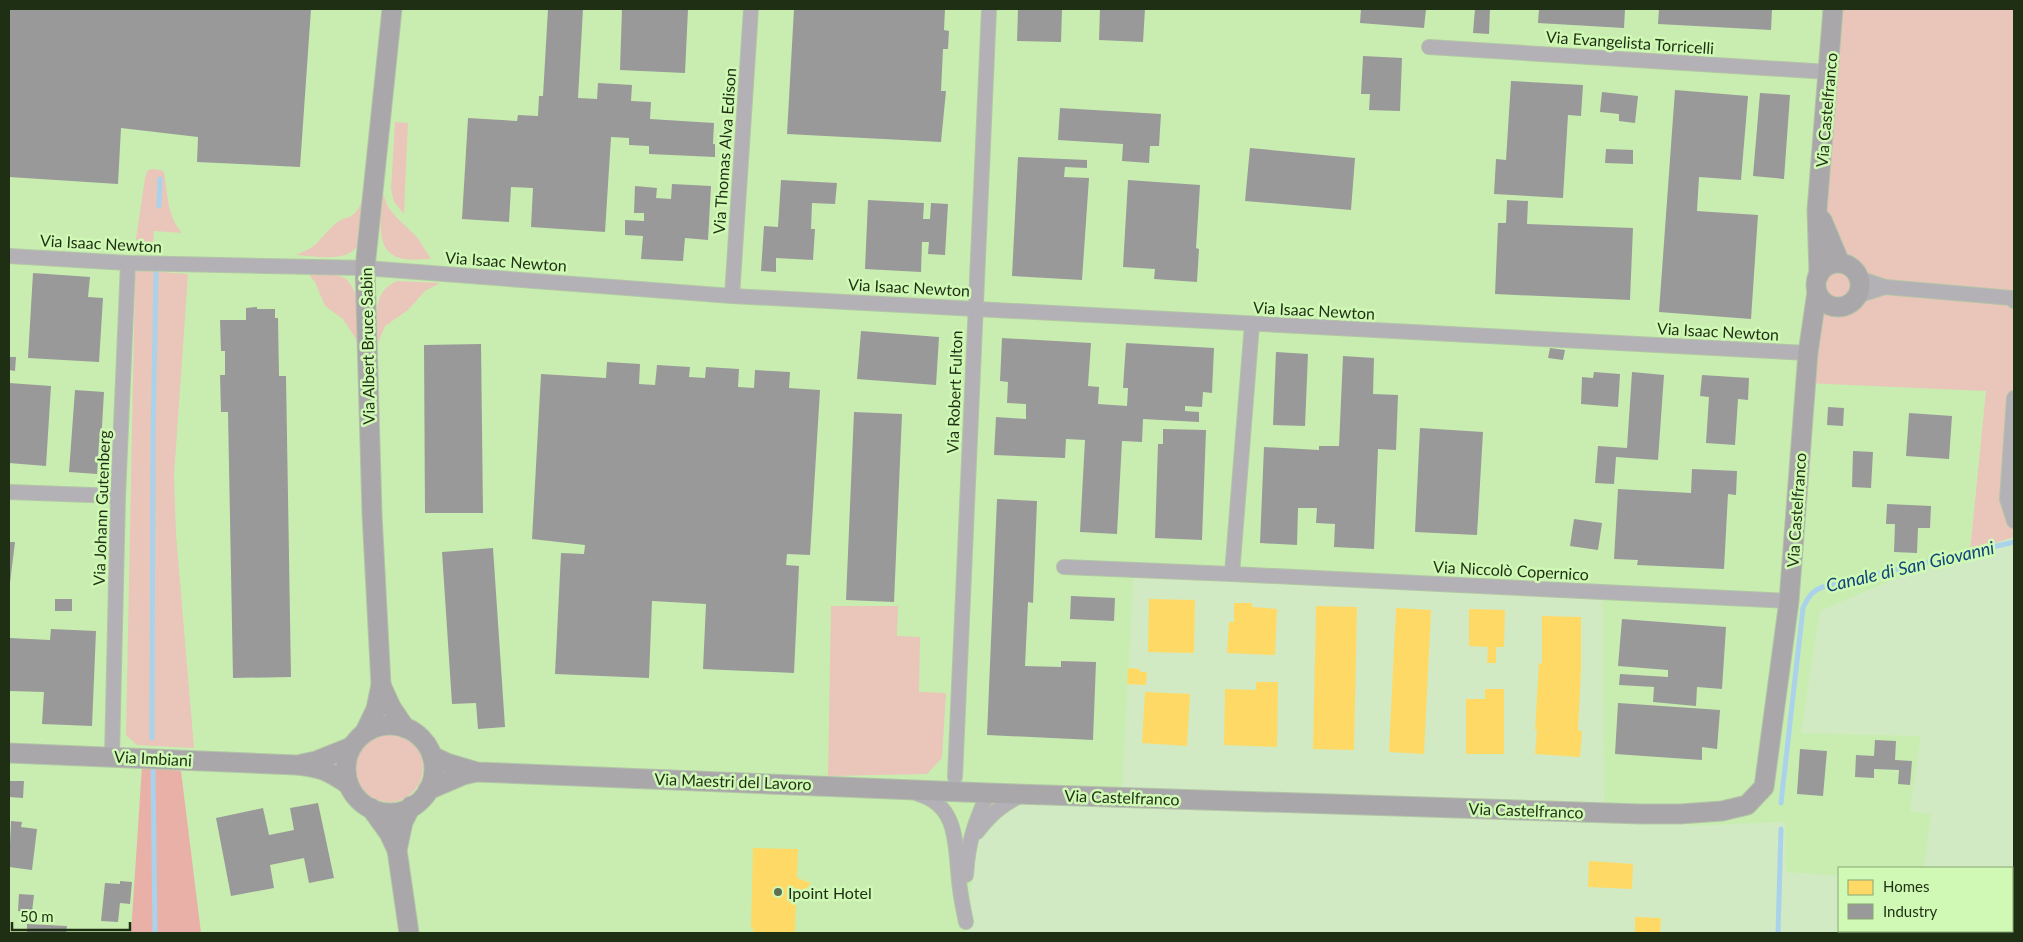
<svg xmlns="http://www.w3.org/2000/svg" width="2023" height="942" font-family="Lato,sans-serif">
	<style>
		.built { fill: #c9edb1 }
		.green { fill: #e9c6b9 }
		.forest { fill: #e9b0a8 }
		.homes { fill: #ffd966 }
		.industry { fill: #999 }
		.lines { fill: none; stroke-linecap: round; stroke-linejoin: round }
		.stream { stroke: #abd2eb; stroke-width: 5 }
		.street-casing { stroke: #b3c5a7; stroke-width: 16 }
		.secondary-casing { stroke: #b3c5a7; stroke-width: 21 }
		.street { stroke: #b3b1b5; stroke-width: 14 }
		.secondary { stroke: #a9a7aa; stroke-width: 19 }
		.poi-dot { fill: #5e7051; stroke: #cff9b4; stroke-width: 2 }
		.labels { text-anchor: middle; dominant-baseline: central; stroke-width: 5; stroke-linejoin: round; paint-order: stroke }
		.street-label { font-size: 16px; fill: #1f2f14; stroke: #cff9b4 }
		.poi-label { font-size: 16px; fill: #1f2f14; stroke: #cff9b4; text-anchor: start }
		.water-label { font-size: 18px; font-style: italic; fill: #0e447b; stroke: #cff9b4 }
	</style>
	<rect width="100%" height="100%" fill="#d2eac3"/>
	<path class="built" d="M9,9H1832L1986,391L1970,551L1937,561L1820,611L1801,733L1921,736L1910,811L1931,814L1924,868H1839V876L1786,872L1785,822L1691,826L1676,811H1604L1602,590L1134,574L1121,804L982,799L966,933H201L142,767L131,933H9Z"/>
	<g class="green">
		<path d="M1832,9H2014V537L1970,551L1986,391L1805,383Z"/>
		<path d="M395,122L408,123L404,214L394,202L391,189Z"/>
		<path d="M151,169L161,170L164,172C168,195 167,216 182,233L154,231L153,246L138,244L136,239L145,178L147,171Z"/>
		<path d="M383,194L388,207L397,218L417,237L431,259C421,259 409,261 400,258C373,251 382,215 383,194Z"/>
		<path d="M363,198C363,210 364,222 362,234C357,266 319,256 296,255C319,246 316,242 333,226C347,212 353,225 363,198Z"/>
		<path d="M137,270L188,274L174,476L176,534L194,748L137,745L126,735L135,275Z"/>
		<path d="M309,275C317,275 328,274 336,275C363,279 358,324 359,344L343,319L325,306L315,282Z"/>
		<path d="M397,281L440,283L425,291L408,310L385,326L378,343C378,318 370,293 397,281Z"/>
		<path d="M831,606H898L897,636L920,637L919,692L946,693L942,758L927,774L828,776Z"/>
		<circle cx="389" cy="768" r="34"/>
	</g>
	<path class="forest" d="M142,766L181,771L201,933H131Z"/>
	<g class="homes">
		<path d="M1149,599L1195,600L1194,653L1148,652Z"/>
		<path d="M1234,603H1252V607L1277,609L1275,655L1227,653L1229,622H1234Z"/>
		<path d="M1316,606L1357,607L1354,750L1313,749Z"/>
		<path d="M1396,608L1431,610L1424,754L1389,752Z"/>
		<path d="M1469,609L1505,610L1504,647H1496V663H1487L1488,647L1469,646Z"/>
		<path d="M1542,616L1581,617V669L1578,730L1582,731L1580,757L1535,754L1537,730H1535L1539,663L1542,664Z"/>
		<path d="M1128,668L1140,669V672H1147L1146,685L1127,684Z"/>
		<path d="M1256,682H1278L1277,747L1224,745L1225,689L1256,690Z"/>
		<path d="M1485,689H1504V754H1466V699H1485Z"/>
		<path d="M1145,692L1190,694L1187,746L1142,743Z"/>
		<path d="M753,848L798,849L797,878L811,883L796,902L795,933H753V928L751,927Z"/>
		<path d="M1589,861L1633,864L1632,889L1588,887Z"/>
		<path d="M1635,917L1661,918L1660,933H1635Z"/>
	</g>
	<g class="industry">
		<path d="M9,9H311L300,167L197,162L198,137L121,128L118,184L9,177Z"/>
		<path d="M548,9H583L578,98L597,99L598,83L632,85L631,101L651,102L650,119L714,123L713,144H715V157L649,154V146L629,145V138L611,137L605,232L531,227L533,188L511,187L509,222L462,219L468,118L517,121L518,115L538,116L539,96H543Z"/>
		<path d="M622,9H688L685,73L620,70Z"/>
		<path d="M794,9H945L944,30L949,31L948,49H943L941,91H946L941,142L787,134Z"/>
		<path d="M1018,9H1062L1061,42L1017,41Z"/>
		<path d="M1100,9H1145L1143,42L1099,40Z"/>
		<path d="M1361,9H1426L1424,28L1360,23Z"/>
		<path d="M1475,9H1490L1489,34L1473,33Z"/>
		<path d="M1539,9H1625L1624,28L1538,23Z"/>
		<path d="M1659,9H1772L1771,30L1658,24Z"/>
		<path d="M1363,56L1402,58L1400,111L1369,110L1370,94H1361Z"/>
		<path d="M1511,81L1583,85L1581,116L1568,115L1563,198L1494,194L1496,159L1506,160Z"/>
		<path d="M1675,90L1748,96L1741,180L1699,177L1697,211L1758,215L1751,319L1659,312Z"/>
		<path d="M1602,92L1638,96L1635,123L1619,121V114L1600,112Z"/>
		<path d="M1760,93L1790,95L1784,179L1753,176Z"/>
		<path d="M1060,108L1161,114L1159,146H1150L1149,163L1122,161L1123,144L1058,140Z"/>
		<path d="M1250,148L1355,158L1351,210L1245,201Z"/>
		<path d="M1606,149L1633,150V164L1605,163Z"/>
		<path d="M1018,157L1087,160V168L1065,167L1064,177L1089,178L1082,280L1012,276Z"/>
		<path d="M781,180L837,183L835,204L812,203L811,229H815L813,260L776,258V272L761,271L764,226L778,227Z"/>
		<path d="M1128,180L1200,185L1196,248L1199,249L1197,282L1154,279L1155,269L1123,267Z"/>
		<path d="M672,184L711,186L708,240L685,238L683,261L641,259L643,236L625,235V220L644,221V213H634L635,186L657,188L656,198L671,199Z"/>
		<path d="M868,200L924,203L923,219H930L931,203L948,204L945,255L928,254L929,242H922L921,272L865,269Z"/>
		<path d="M1507,200L1528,201L1527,224L1633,228L1630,300L1495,294L1498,223H1506Z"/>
		<path d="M33,273L90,277L88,297L103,298L99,362L28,358Z"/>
		<path d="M257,307V309H275V318H278L279,376H286L291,677L233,678L228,412H221L220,375H225V351H221L220,320H246V308Z"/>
		<path d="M861,331L939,337L936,385L857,379Z"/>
		<path d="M1002,338L1091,343L1088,386L1099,387L1098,404L1127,406L1128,388H1123L1126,343L1214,348L1212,393L1203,392L1202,407L1185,406V411L1199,412V422L1143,419L1142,442L1122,441L1117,534L1080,532L1085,440L1066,439L1065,458L994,455L996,417L1026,419V404L1007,403L1008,382L1000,381Z"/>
		<path d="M481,344L483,513H425L424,345Z"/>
		<path d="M1550,348L1565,350L1563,360L1548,358Z"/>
		<path d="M1276,352L1308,354L1305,426L1273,425Z"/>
		<path d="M1343,356L1374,358L1373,394L1398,395L1396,450L1378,449L1374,549L1334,547L1335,524L1316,523L1317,508H1298L1297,545L1260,543L1264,447L1319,450V446H1339Z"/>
		<path d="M9,357H16L15,371L9,370Z"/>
		<path d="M607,362L640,364L639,384L655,385L657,365L690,367L689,377L705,378L706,367L739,369L738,387L754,388L755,370L790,372L789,388L820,390L810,555L787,554L786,565L799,566L794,673L703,669L706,604L652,601L649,678L555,674L561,553L584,554L585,545L532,539L541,374L606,378Z"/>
		<path d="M1594,372L1620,374L1618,407L1581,404L1582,377L1593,378Z"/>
		<path d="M1632,372L1664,375L1658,460L1616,457L1614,484L1595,483L1598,446L1627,448Z"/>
		<path d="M1702,375L1749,378L1748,400L1738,399L1735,445L1706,443L1709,397L1700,396Z"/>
		<path d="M9,383L51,386L46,466L9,463Z"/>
		<path d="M75,390L104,392L101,443H99L97,474L69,472Z"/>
		<path d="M1828,407L1844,408L1843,426L1827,425Z"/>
		<path d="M854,412L902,414L894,602L846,600Z"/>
		<path d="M1909,413L1952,416L1949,459L1906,456Z"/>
		<path d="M1420,428L1483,432L1477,535L1415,532Z"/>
		<path d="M1163,429L1206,430L1202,540L1155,538L1158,444H1163Z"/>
		<path d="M1853,451L1873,452L1871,488L1852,487Z"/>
		<path d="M1692,469L1737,471L1736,495L1728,494L1724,569L1637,565L1638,560L1614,559L1618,489L1691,493Z"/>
		<path d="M997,499L1037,501L1033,603L1028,602L1025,666L1061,667V661L1096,662L1093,740L987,735Z"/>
		<path d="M1887,504L1931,506L1930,528H1918L1917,553L1894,552L1895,524H1886Z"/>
		<path d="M1574,519L1602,523L1598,550L1570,546Z"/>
		<path d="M9,542H15L10,583H9Z"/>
		<path d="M493,548L505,727L478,729L476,703L452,704L442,552Z"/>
		<path d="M1071,596L1115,598L1114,621L1070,619Z"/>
		<rect x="55" y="599" width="17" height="12"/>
		<path d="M1622,619L1726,627L1722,689L1697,687L1696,706L1653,702L1654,687L1619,685L1620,674L1668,677V670L1618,666Z"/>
		<path d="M51,629L96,631L92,726L42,724L44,692L9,691L10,638L50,640Z"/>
		<path d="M1618,703L1720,710L1717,749L1702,747V760L1615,754Z"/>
		<path d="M1875,740L1896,741L1895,760L1912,761L1910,785L1898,784L1899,770L1874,769V778L1855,777L1856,755L1874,756Z"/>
		<path d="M1800,749L1827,751L1823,796L1797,794Z"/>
		<path d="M9,781H24L23,798L9,797Z"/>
		<path d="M318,803L334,878L309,883L304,858L270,865L274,888L231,896L216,818L263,808L269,835L294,830L290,808Z"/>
		<path d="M11,821L22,822L21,827L37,829L32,870L9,867Z"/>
		<path d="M120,881L132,882L130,904L120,903L118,922L101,921L105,883L120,884Z"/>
		<path d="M19,894L34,895L32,912L18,911Z"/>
		<path d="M27,924L67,926L66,933H27Z"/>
	</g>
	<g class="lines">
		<g class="stream">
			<path d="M159,206L160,179"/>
			<path d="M152,738L153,437L156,273"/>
			<path d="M153,767L155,933"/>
			<path d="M1781,803L1803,608C1809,595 1813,590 1826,586L2014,542"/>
			<path d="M1778,933L1781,829"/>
		</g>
		<defs>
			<g id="street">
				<path d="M1429,47L1829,72"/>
				<path d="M9,256L128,263L365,268L732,296L1808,353"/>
				<path d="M1859,278L1885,287L2012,298L2014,301"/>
				<path d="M732,296L751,9"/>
				<path d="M1857,296L1885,287"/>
				<path d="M1252,324L1232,574L1789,601"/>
				<path d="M2014,398L2007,499L2014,521"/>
				<path d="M9,492L118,496"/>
				<path d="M1064,567L1232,574"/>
				<path d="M112,756L118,496L128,263"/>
				<path d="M955,777L989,9"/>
				<path d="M918,794C959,805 955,846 959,880C960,894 963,908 966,922"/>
				<path d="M977,832C991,814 1001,805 1022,795"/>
				<path d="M966,875C968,841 975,823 988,793"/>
			</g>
			<g id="secondary">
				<path d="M1822,220L1840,263"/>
				<circle cx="1838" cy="285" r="22"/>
				<path d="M1819,275L1817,210L1833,9"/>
				<path d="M381,685L391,707L405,728"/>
				<circle cx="390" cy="769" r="44"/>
				<path d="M365,732L376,709L381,685L372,514L365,268L392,9"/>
				<path d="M9,753L296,765C320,767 329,771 349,785"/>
				<path d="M432,756L447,763L477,772L988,793L1641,814H1680L1722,811L1747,805L1764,787L1789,601L1808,353L1817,292"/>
				<path d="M302,764L316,761L351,747"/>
				<path d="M428,790L463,775L476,772"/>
				<path d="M371,808L389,833L397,850"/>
				<path d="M409,933L397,850L403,822L411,806"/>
			</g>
		</defs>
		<use href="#street" class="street-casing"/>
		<use href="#secondary" class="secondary-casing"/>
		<use href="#street" class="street"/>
		<use href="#secondary" class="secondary"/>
	</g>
	<circle class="poi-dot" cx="778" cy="892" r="5"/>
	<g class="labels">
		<g class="street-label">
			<text transform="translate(1630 42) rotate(4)">Via Evangelista Torricelli</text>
			<text transform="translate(1826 110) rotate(-85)">Via Castelfranco</text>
			<text transform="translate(724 151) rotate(-86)">Via Thomas Alva Edison</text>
			<text transform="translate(101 243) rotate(3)">Via Isaac Newton</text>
			<text transform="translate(506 261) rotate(4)">Via Isaac Newton</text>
			<text transform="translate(909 287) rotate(3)">Via Isaac Newton</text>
			<text transform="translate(1314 310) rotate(3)">Via Isaac Newton</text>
			<text transform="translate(1718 331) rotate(3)">Via Isaac Newton</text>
			<text transform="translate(367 346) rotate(-91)">Via Albert Bruce Sabin</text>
			<text transform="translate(954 392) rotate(-88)">Via Robert Fulton</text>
			<text transform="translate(101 508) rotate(-88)">Via Johann Gutenberg</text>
			<text transform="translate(1796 510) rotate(-86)">Via Castelfranco</text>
			<text transform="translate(1511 570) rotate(3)">Via Niccolò Copernico</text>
			<text transform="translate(153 758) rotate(3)">Via Imbiani</text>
			<text transform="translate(733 781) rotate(2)">Via Maestri del Lavoro</text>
			<text transform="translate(1122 797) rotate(2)">Via Castelfranco</text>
			<text transform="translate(1526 810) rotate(2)">Via Castelfranco</text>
		</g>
		<g class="poi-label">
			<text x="788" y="892">Ipoint Hotel</text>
		</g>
		<g class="water-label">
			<text transform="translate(1910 566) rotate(-13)">Canale di San Giovanni</text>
		</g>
	</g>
	<rect width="2023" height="942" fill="none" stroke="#1f2f14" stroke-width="20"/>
	<rect x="1838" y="867" width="175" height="65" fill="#cff9b4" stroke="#89a874"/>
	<rect x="1848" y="880" width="25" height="15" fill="#ffd966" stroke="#89a874"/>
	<text x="1883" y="892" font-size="15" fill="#1f2f14">Homes</text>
	<rect x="1848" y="904" width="25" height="15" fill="#999999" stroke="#89a874"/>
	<text x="1883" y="917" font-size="15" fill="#1f2f14">Industry</text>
	<path d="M12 922v8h118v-8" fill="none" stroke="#1f2f14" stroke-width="2.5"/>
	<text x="20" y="922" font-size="15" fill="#1f2f14" stroke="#cff9b4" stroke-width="4" paint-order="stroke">50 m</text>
</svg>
